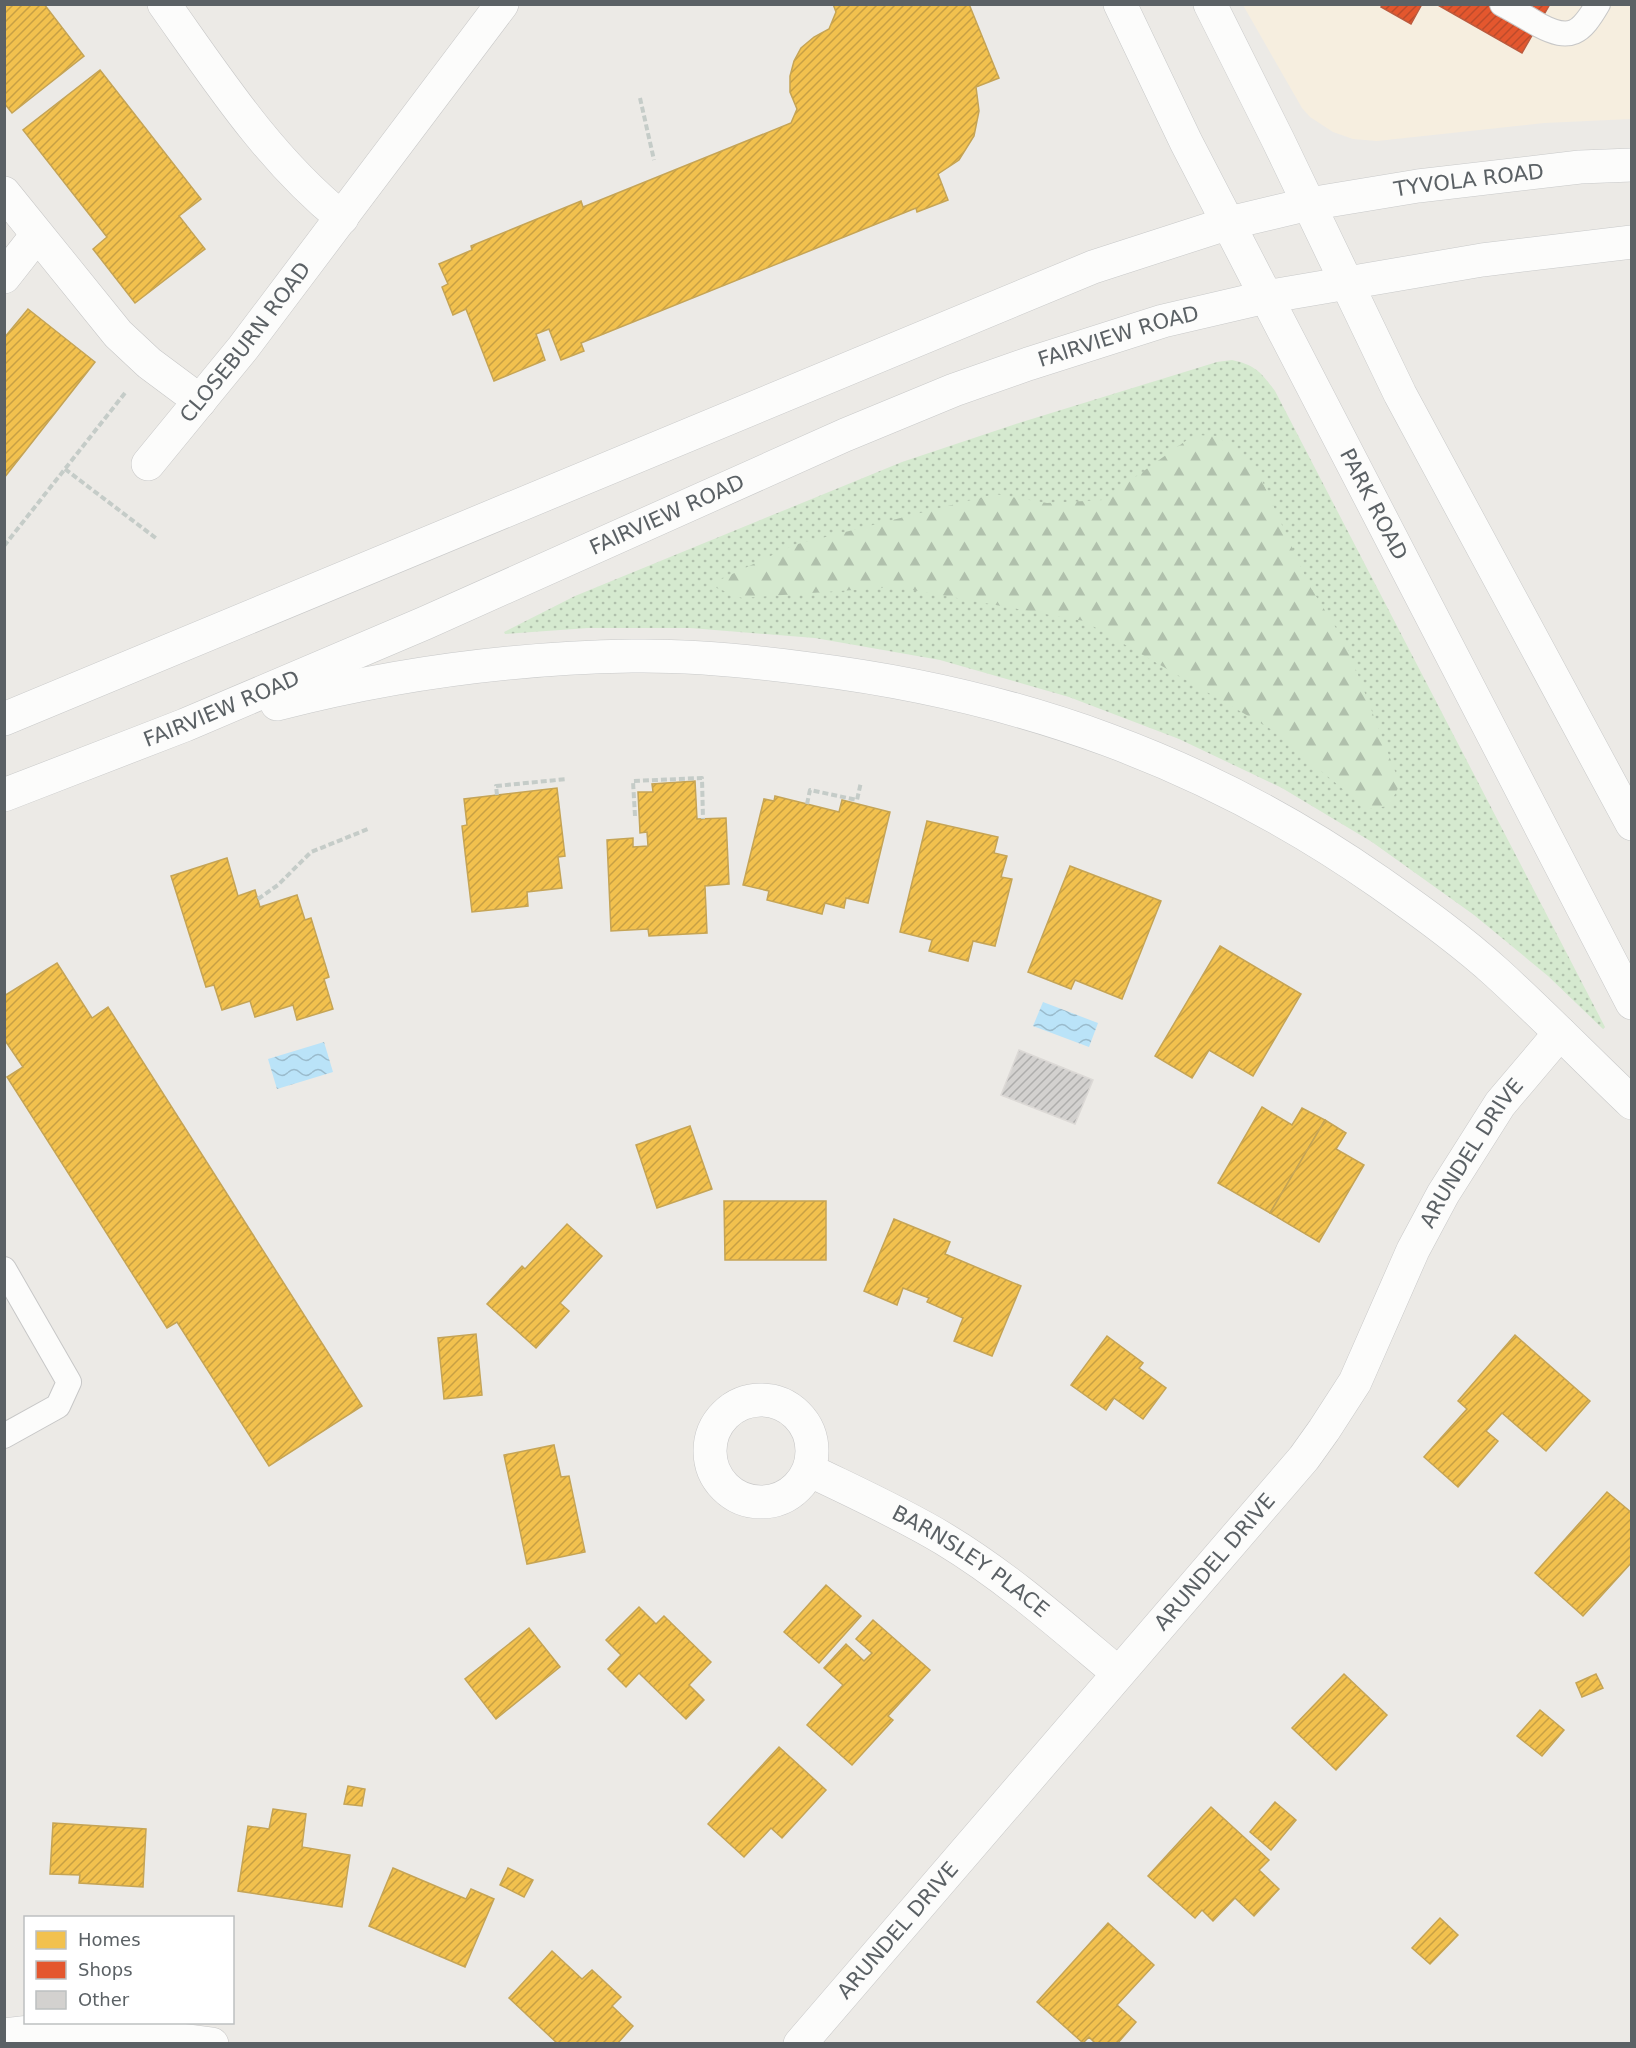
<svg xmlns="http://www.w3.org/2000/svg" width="1636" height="2048" font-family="'DejaVu Sans',sans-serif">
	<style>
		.commercial { fill: #f6eedf }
		.grass { fill: url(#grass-dots) }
		.forest { fill: url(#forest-firs) }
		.water { fill: url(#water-waves) }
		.homes { fill: url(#homes-hatch); stroke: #c5a455; stroke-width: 1.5 }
		.shops { fill: url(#shops-hatch); stroke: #bb5a3e; stroke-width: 1.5 }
		.building { fill: url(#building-hatch); stroke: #dcd9d6; stroke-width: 1.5 }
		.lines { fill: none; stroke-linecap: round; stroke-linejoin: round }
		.service-casing { stroke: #c7c7c7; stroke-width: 26 }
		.minor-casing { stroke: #c7c7c7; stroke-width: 34 }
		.secondary-casing { stroke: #c8c9c9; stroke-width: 34 }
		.path { stroke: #c5ccc8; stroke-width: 4; stroke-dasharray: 6 3; stroke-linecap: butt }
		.service { stroke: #fcfcfb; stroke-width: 24 }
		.minor { stroke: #fcfcfb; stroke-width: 33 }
		.secondary { stroke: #fcfcfb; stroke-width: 33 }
		.labels { text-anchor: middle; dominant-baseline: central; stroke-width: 6; stroke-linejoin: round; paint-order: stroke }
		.street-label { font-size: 21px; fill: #5b6165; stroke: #fff }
	</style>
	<defs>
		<pattern id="grass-dots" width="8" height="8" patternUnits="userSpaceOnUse" patternTransform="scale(1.5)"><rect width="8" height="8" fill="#d5e9cf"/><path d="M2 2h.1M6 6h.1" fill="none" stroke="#b0c0ac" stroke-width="1.8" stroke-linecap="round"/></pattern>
		<pattern id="forest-firs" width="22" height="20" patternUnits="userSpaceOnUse" patternTransform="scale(1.5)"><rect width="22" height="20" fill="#d5e9cf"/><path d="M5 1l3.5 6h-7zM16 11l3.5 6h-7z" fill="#b0c0ac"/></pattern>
		<pattern id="water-waves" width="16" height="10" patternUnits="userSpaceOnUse" patternTransform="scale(1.5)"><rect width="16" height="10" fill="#bae3f8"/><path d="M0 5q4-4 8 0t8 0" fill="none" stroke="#9abbcc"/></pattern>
		<pattern id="homes-hatch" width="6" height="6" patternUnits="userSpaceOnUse" patternTransform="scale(1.5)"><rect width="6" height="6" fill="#f2c14e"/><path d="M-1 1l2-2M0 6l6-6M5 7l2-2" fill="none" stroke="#c7a044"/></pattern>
		<pattern id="shops-hatch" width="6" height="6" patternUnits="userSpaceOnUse" patternTransform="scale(1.5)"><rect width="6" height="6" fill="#e4572e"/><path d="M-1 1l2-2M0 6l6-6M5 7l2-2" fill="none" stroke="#bc4b2b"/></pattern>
		<pattern id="building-hatch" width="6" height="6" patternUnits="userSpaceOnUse" patternTransform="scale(1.5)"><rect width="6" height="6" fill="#d3d1cf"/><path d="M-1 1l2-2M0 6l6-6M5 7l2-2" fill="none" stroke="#aeadac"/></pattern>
	</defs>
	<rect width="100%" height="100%" fill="#eceae6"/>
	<path class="commercial" d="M1243,5H1631V119L1544,123L1377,141L1353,139L1333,132L1310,117L1302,108Z"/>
	<path class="grass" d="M1232,360C1255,365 1261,372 1275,391L1605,1027L1603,1029L1548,976L1474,915L1372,842L1282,788L1179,739L1069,697L940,660L815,638L690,628H588L505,634L504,632L575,596L902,462L1022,422L1217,362Z"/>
	<path class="forest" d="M1194,435L1218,436L1259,474L1309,585L1346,644L1400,784L1389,806L1367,809L1269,728L1084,621L896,587L742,598L709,585L794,545L995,494L1047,503L1103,500Z"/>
	<g class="water">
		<path d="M1043,1002L1098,1023L1089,1047L1033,1026Z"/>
		<path d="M324,1042L333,1072L277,1089L268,1059Z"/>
	</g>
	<g class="homes">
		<path d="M4,4H44L84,56L12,113L4,103Z"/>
		<path d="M833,4H969L999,78L976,87L979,111L974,136L959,160L938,174L948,200L917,212L916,208L581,343L584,351L561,360L549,329L536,334L545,360L494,381L466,309L453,315L442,287L448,284L439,264L472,250L471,246L581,201L583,207L791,123L797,109L790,92V76L794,61L801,48L814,37L829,29L836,12Z"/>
		<path d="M100,70L201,199L179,216L205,249L135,303L93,249L107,237L23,130Z"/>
		<path d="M28,309L95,362L4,478V338Z"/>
		<path d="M695,781L697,819L726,818L729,884L705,886L707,933L649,936L648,929L611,931L607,840L633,838V847L648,846L647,832L640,833L638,792H653L652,784Z"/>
		<path d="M557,788L565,856L558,857L562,888L527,892L528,906L472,912L462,826L467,825L464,799Z"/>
		<path d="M775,796L839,812L842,800L890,812L868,903L846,898L844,908L825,903L822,914L767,900L769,891L743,885L764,799L774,801Z"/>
		<path d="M927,821L998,837L994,853L1007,856L1001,877L1012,879L995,946L973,941L968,961L929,951L932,940L900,932Z"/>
		<path d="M227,858L238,896L255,890L260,907L297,895L305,920L311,918L329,977L324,979L333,1009L297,1020L293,1005L255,1017L250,1001L222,1010L214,985L206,987L171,876Z"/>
		<path d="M1070,866L1161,901L1122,999L1075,980L1071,989L1028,972Z"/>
		<path d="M1220,946L1301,994L1253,1076L1209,1050L1192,1078L1155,1056Z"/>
		<path d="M57,963L92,1018L108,1007L362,1406L269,1466L177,1322L167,1328L7,1077L23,1067L4,1039V996Z"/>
		<path d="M1262,1107L1292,1125L1302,1108L1325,1120L1270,1213L1218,1183Z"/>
		<path d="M1325,1120L1346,1133L1336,1149L1364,1165L1319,1242L1270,1213Z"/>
		<path d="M690,1126L712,1189L657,1208L636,1145Z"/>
		<path d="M724,1201H826V1260H725Z"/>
		<path d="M894,1219L950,1242L945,1254L1021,1286L992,1356L954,1341L963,1318L927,1302L929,1298L903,1288L897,1305L864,1291Z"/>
		<path d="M567,1224L602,1256L560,1303L569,1311L536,1348L487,1304L522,1266L525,1269Z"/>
		<path d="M476,1334L482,1395L444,1399L438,1338Z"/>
		<path d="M1515,1335L1590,1401L1546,1451L1502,1413L1486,1431L1498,1441L1458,1487L1424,1457L1467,1409L1458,1401Z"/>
		<path d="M1107,1336L1143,1363L1139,1368L1166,1388L1143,1419L1114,1398L1106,1410L1071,1385Z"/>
		<path d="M554,1445L561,1477L569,1476L585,1552L527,1564L504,1455Z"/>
		<path d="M1607,1492L1632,1513V1562L1583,1616L1535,1573Z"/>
		<path d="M826,1585L861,1616L819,1663L784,1632Z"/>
		<path d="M639,1607L656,1624L664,1616L711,1662L689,1685L704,1700L686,1719L639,1673L626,1687L608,1669L621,1655L606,1640Z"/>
		<path d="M873,1620L930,1670L888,1716L893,1720L852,1765L807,1725L843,1685L824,1668L846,1644L864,1661L872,1653L856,1639Z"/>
		<path d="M529,1628L560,1667L496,1719L465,1679Z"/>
		<path d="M1344,1674L1387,1715L1336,1770L1292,1728Z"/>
		<path d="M1596,1674L1603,1688L1582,1697L1576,1683Z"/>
		<path d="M1540,1710L1564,1730L1542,1756L1517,1736Z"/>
		<path d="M779,1747L826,1790L782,1838L771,1828L744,1857L708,1824Z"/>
		<path d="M348,1786L365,1789L362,1806L344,1804Z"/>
		<path d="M1275,1802L1296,1820L1271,1850L1250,1832Z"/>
		<path d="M1211,1807L1269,1860L1259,1870L1279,1889L1254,1916L1235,1898L1213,1921L1202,1910L1195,1918L1148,1876Z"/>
		<path d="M273,1809L306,1814L302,1847L350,1855L342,1907L238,1891L248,1826L269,1829Z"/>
		<path d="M53,1823L146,1829L143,1887L79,1883L80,1875L50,1874Z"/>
		<path d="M393,1868L466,1899L471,1889L494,1899L465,1967L369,1926Z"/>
		<path d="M508,1868L533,1880L524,1897L500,1885Z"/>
		<path d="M1440,1918L1458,1935L1430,1964L1412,1948Z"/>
		<path d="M1108,1923L1154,1965L1117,2005L1136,2022L1117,2044H1096L1089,2037L1083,2043L1037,2002Z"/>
		<path d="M552,1951L582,1979L592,1970L621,1997L612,2006L633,2026L617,2044H558L509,1998Z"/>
	</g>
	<g class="shops">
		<path d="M1383,4H1422L1411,24L1381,7Z"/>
		<path d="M1436,4H1550L1522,53Z"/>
	</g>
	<path class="building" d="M1019,1050L1093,1080L1075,1124L1001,1095Z"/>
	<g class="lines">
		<defs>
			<g id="service">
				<path d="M1502,4C1515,11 1527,18 1539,25C1571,42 1581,33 1598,4"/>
				<path d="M4,1269L69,1382L58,1406L4,1436"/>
			</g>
			<g id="minor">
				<path d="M164,4C218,80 269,159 342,218"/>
				<path d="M4,193L118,334L149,363L200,401"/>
				<path d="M4,277L37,235"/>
				<path id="s1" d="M148,464L243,348L502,4"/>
				<circle cx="761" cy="1451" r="51"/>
				<path id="s2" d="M809,1470C854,1492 901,1513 944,1539C1007,1577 1062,1626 1118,1673"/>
				<path d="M4,2035L65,2028L98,2029L212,2044"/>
				<path id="s3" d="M800,2044L1304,1458L1324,1430L1355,1382L1413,1250L1443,1194L1500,1104L1560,1033"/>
			</g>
			<g id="secondary">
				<path id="s4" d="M1120,4L1186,142L1632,1003"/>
				<path d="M1210,4L1278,140L1400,394L1632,824"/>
				<path d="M277,704C393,674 512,658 632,656C692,655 751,661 811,669C1019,695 1206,761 1379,882C1419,910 1461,940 1497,973C1543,1015 1587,1060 1632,1103"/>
				<path id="s5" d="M4,719L1093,267L1229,223L1309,204L1418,186L1580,167L1632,165"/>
				<path id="s6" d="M4,795L185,725L425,623L845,435L954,390L1028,364L1163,321L1266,297L1482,260L1632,242"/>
			</g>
		</defs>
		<use href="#service" class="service-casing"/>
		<use href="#minor" class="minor-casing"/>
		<use href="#secondary" class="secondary-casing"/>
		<g class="path">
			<path d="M640,98L654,160"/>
			<path d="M65,469L157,539"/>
			<path d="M4,546L125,393"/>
			<path d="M497,795L496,786L567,779"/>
			<path d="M807,804L810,790L857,800L861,782"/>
			<path d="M635,816L633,781L702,778L703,819"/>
			<path d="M258,899L278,885L311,852L368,829"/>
		</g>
		<use href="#service" class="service"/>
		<use href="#minor" class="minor"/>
		<use href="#secondary" class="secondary"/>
	</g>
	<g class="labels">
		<g class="street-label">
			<text stroke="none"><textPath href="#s5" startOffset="1566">TYVOLA ROAD</textPath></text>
			<text stroke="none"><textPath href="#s6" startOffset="1206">FAIRVIEW ROAD</textPath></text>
			<text stroke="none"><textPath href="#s1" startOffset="156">CLOSEBURN ROAD</textPath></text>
			<text stroke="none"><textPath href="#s4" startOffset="561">PARK ROAD</textPath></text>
			<text stroke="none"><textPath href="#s6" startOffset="720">FAIRVIEW ROAD</textPath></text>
			<text stroke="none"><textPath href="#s6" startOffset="234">FAIRVIEW ROAD</textPath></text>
			<text stroke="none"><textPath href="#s3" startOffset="1122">ARUNDEL DRIVE</textPath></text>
			<text stroke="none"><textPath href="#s3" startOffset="636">ARUNDEL DRIVE</textPath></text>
			<text stroke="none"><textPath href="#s2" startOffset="186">BARNSLEY PLACE</textPath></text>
			<text stroke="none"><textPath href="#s3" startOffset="150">ARUNDEL DRIVE</textPath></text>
		</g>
	</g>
	<rect width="1636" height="2048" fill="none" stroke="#5b6165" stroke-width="12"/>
	<rect x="24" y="1916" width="210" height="108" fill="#ffffff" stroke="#bdc0c1" stroke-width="1.5"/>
	<rect x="36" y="1931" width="30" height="18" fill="#f2c14e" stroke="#bdc0c1" stroke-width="1.5"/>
	<text x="78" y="1946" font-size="18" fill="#5b6165">Homes</text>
	<rect x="36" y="1961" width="30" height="18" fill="#e4572e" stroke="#bdc0c1" stroke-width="1.5"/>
	<text x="78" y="1976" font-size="18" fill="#5b6165">Shops</text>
	<rect x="36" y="1991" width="30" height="18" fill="#d3d1cf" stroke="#bdc0c1" stroke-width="1.5"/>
	<text x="78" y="2006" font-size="18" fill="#5b6165">Other</text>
</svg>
